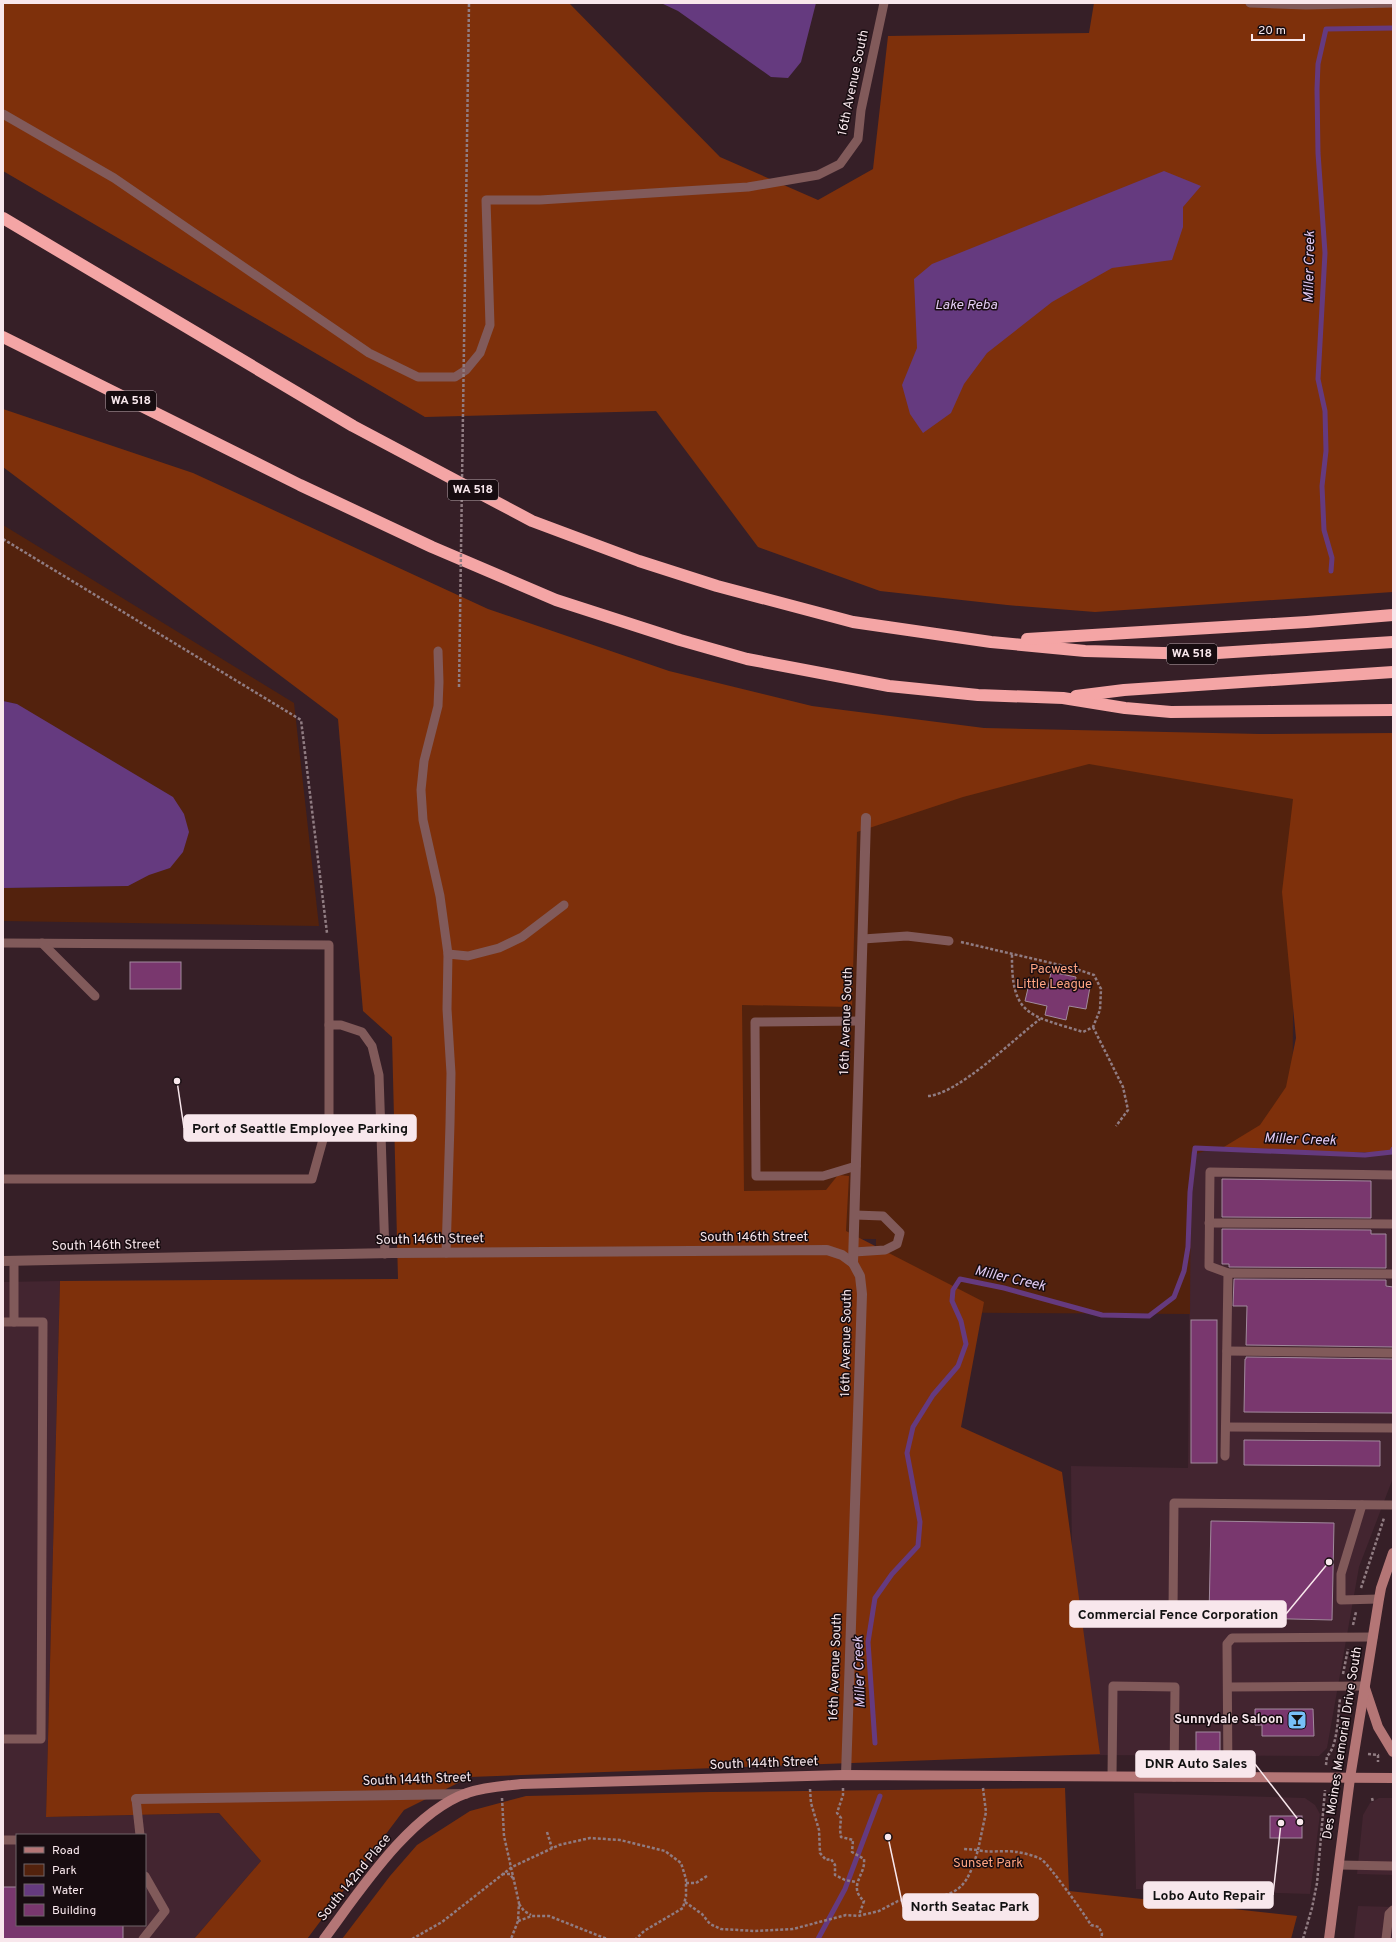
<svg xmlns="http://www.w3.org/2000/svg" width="1396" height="1942" font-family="Overpass,sans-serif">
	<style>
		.built { fill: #432530; fill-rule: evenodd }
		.green { fill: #53220d }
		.forest { fill: #7e300b }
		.water { fill: #653a7f }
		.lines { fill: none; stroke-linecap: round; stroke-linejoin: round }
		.stream { stroke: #653a7f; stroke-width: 5 }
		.building { fill: #79376e; stroke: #a28a9d }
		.path { stroke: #907c82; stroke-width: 2.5; stroke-dasharray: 3 2; stroke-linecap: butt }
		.lane { stroke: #815a5a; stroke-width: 9 }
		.street { stroke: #815a5a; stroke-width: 10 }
		.secondary { stroke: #b47676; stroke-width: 10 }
		.highway { stroke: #f4a5a5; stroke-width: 12 }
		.path-bridge { stroke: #907c82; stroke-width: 2.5; stroke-dasharray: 3 2; stroke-linecap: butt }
		.labels { text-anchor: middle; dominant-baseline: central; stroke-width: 3; stroke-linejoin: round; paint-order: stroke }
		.shield { fill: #170c10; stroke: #b4a5aa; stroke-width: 1 }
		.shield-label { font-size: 12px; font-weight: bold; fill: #f8e7ec }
		.street-label { font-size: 13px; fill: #f8e7ec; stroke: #170c10 }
		.park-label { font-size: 13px; fill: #ffa582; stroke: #170c10 }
		.poi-label { font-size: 13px; font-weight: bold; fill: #f8e7ec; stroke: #170c10; text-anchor: end }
		.water-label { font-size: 14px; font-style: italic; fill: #e1caf2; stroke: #170c10 }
		.leader { fill: none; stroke: #f8e7ec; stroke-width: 1.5 }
		.callout-dot { fill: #f8e7ec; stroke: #170c10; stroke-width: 1.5 }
		.callout { fill: #f8e7ec; stroke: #f8e7ec; stroke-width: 1.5 }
		.callout-label { font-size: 14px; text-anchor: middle; font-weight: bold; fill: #111 }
	</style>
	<rect width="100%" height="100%" fill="#361f27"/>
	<g class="built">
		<path d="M1191,1150L1393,1154V1478L1359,1567L1327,1748L1319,1756L1074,1755L1071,1466L1188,1468Z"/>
		<path d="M60,1281L46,1817L219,1813L261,1861L194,1939H3V1282ZM17,1835H145V1925H17Z"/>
		<path d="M1134,1793L1305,1798L1315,1805L1320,1814L1310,1894L1136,1889Z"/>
		<path d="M1379,1798H1393V1875L1357,1874L1363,1815L1370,1803Z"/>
		<path d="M1358,1906L1393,1907V1939H1354Z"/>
	</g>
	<g class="green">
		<path d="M3,525L294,703L319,926L3,921V888L128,886L149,874L170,868L17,704L3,701Z"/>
		<path d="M836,757L1295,760L1292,1151L1207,1150L1194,1155L1191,1151L1190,1314L875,1312L876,1239L734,1238L736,994Z"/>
	</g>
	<g class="forest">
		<path d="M3,3H569L720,157L818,200L873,169L888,36L1089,33L1094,3H1393V592L1095,612L1007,605L880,591L758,547L656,411L425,417L3,171Z"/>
		<path d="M3,409L193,473L488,609L669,671L812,706L984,728L1260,734L1393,733V1153L1219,1150L1260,1125L1286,1087L1296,1038L1282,892L1293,799L1089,764L963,797L857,832L852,1007L742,1005L744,1191L826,1190L838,1175L849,1176L846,1231L984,1302L961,1427L1062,1472L1100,1754L470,1777L404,1810L307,1939H194L261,1861L219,1813L46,1817L60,1281L398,1279L392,1037L363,1011L338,719L3,467Z"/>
		<path d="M1065,1788L1069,1891L1297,1916L1291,1939H342L390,1876L417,1845L470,1811L526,1796L709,1792Z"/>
	</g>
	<g class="water">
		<path d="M661,3H816L801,62L788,78L771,77L678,11Z"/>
		<path d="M1164,171L1201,186L1183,207V227L1172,260L1112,268L1052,302L987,353L964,384L951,413L923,433L910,414L902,385L917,348L914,279L932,264Z"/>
		<path d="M3,701L17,704L173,797L184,814L189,832L183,852L170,868L149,875L128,886L3,888Z"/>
	</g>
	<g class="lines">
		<g class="stream">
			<path d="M1331,571L1332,558L1324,530L1322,486L1326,451L1325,411L1318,379L1325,253L1318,153L1317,89L1318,64L1326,29L1393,28"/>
			<path d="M875,1743L868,1642L875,1598L892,1574L918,1546L920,1522L907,1453L913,1427L933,1395L958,1366L966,1344L961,1321L952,1301L953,1290L960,1279L1004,1288L1102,1315L1149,1316L1174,1297L1184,1271L1188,1247L1190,1192L1195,1148L1365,1155L1392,1152L1393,1149"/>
			<path d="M818,1939L845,1889L880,1796"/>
		</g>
	</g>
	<g class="building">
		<rect x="130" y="962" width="51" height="27"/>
		<path d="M1051,972L1076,977L1075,984L1090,987L1086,1009L1069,1006L1066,1020L1045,1015L1047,1006L1025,1001L1029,984L1048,988Z"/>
		<path d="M1222,1179L1371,1181V1218L1222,1217Z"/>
		<path d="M1222,1229L1371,1230V1234H1386V1268L1229,1267V1264H1222Z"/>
		<path d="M1234,1279L1386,1280V1286L1393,1287V1347L1246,1345L1247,1306H1233Z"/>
		<rect x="1191" y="1320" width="26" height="143"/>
		<path d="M1246,1357L1393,1359V1413L1244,1412L1245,1359H1246Z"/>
		<path d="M1244,1440L1380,1441V1466L1244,1465Z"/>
		<path d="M1211,1521L1334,1523L1332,1620L1209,1617Z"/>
		<path d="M1255,1709H1313L1314,1736H1262V1725H1255Z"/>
		<rect x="1196" y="1732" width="24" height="22"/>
		<rect x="1270" y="1816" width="32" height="22"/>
		<path d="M3,1887H17V1925H123V1939H3Z"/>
	</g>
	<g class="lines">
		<g class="path">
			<path d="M3,539L301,720L327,933"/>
			<path d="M961,942L1073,968L1094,975L1101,989L1100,1010L1093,1027L1083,1032C1030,1015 1011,1017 1012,954"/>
			<path d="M1093,1027L1123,1087L1128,1110L1116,1126"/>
			<path d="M928,1096C958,1094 1014,1039 1040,1019"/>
			<path d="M1361,1588L1384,1518"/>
			<path d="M1353,1625L1356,1612"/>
			<path d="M1343,1674L1348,1649"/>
			<path d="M1368,1754L1378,1755V1762"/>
			<path d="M1326,1765L1327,1756C1338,1747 1338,1713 1340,1699"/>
			<path d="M843,1788V1795L837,1813L841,1818L840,1829L841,1837L853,1840L852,1852L864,1859C866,1875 847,1886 864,1901L859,1915"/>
			<path d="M983,1788L986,1812L978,1850C985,1853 1006,1850 1017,1852C1024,1853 1035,1856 1041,1859C1048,1863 1085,1915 1091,1925L1099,1927L1102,1934L1101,1939"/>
			<path d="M810,1789L811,1803L819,1830L820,1853L826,1860L831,1859L835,1865V1875L845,1880L856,1882"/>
			<path d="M502,1798L504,1836L519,1903L518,1921L511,1939"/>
			<path d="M1372,1798L1373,1802"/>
			<path d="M547,1832L552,1848"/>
			<path d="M502,1874H510L514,1880"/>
			<path d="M686,1883H696L707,1876"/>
			<path d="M925,1898C962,1896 968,1883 978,1850L964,1849"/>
			<path d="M685,1902L702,1914L710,1924L721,1929L755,1931L793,1929L846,1915L858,1916L879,1911L898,1901L904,1900"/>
			<path d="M519,1904L524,1911L531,1915"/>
			<path d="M518,1921L532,1916H549L607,1939"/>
			<path d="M412,1939L442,1922L512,1867L559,1845L590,1838L620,1840L665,1851L681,1863L686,1879V1896L683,1908L644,1931L636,1939"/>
			<path d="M1303,1939L1312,1908L1317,1883L1325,1790"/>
		</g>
		<g class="lane">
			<path d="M1250,3L1306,5L1393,3"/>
			<path d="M3,114L114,178L369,353L418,377H455L466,370L480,353L490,325L486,200H540L748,187L818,175L840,164L858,139L861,110L884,3"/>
			<path d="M438,651L439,682L438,706L424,761L421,790L423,820L440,896L448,954L447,1009L451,1073L450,1124L446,1253"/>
			<path d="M863,939L907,936L949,941"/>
			<path d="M3,943L329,945V1118L312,1179H3"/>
			<path d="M42,943L95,996"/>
			<path d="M448,954L468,956L499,948L522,937L564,905"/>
			<path d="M329,1025H341L362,1032L372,1046L379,1075L385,1254"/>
			<path d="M856,1166L823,1176H756L755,1022L860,1021"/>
			<path d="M1209,1223L1393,1224"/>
			<path d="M854,1252L885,1250L897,1244L900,1233L883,1216L855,1215"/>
			<path d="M1228,1273L1209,1266L1210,1172L1393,1175"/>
			<path d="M3,1322H43L41,1739H3"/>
			<path d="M14,1322V1261"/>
			<path d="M1227,1351L1393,1353"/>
			<path d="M1226,1427L1393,1428"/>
			<path d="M1225,1456L1228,1273L1393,1274"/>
			<path d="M1362,1505L1341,1574V1600L1379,1599"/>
			<path d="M1173,1611L1174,1503L1393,1505"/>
			<path d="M1228,1687L1365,1686"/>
			<path d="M1112,1776L1113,1686L1175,1687L1174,1777"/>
			<path d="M1228,1777L1227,1644L1232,1638L1373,1637"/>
			<path d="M136,1799L140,1835"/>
			<path d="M3,1840H17"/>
			<path d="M1339,1865L1393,1866"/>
			<path d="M143,1939L165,1911L145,1876"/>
			<path d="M1386,1939L1389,1914L1393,1910"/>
		</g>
		<g class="street">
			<path d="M3,1261L392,1253L827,1250L842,1255L853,1263"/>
			<path d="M846,1775L862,1294L860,1276L853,1263L866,818"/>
			<path d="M136,1799L466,1794"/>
		</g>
		<g class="secondary">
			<path d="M1365,1688L1378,1727L1393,1752"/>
			<path d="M324,1939C359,1892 410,1813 467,1793C485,1787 503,1786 521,1784L843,1775L1393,1778"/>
			<path d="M1329,1939L1350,1778L1379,1599L1381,1588L1393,1553"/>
		</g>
		<g class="highway">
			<path d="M3,218L353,426L532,521L639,561L717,586L853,622L991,642L1085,651L1202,654L1393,642"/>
			<path d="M3,337L300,485L432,547L556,600L680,640L747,659L889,686L978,695L1063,698L1125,708L1171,712L1393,710"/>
			<path d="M1027,639L1307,622L1393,615"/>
			<path d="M1076,696L1124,690L1393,672"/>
		</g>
		<path class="path-bridge" d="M459,687L469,3"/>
	</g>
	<defs>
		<symbol id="bar-square" viewBox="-11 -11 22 22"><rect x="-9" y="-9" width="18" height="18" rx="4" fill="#77bff7" stroke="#170c10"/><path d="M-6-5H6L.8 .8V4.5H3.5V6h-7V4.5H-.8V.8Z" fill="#111"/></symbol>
	</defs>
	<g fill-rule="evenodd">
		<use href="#bar-square" x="1286" y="1709" width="22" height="22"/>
	</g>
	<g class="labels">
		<g class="shield">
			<rect x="106" y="391" width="50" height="20" rx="3"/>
			<rect x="448" y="480" width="50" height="20" rx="3"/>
			<rect x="1167" y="644" width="50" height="20" rx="3"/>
		</g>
		<g class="shield-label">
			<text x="131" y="401">WA 518</text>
			<text x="473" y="490">WA 518</text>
			<text x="1192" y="654">WA 518</text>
		</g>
		<g class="street-label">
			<text transform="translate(854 83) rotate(-78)">16th Avenue South</text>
			<text transform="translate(847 1021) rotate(-88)">16th Avenue South</text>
			<text x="754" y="1238">South 146th Street</text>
			<text transform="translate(430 1240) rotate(-1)">South 146th Street</text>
			<text transform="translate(106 1246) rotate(-1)">South 146th Street</text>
			<text transform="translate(847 1343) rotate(-89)">16th Avenue South</text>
			<text transform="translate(836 1667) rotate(-88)">16th Avenue South</text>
			<text transform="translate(1343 1743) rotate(-81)">Des Moines Memorial Drive South</text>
			<text transform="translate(764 1764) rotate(-2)">South 144th Street</text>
			<text transform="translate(417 1780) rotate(-2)">South 144th Street</text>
			<text transform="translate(355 1878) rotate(-51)">South 142nd Place</text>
		</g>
		<g class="park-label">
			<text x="1054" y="970">Pacwest<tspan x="1054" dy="15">Little League</tspan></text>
			<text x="988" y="1864">Sunset Park</text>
		</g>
		<g class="poi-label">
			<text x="1283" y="1720">Sunnydale Saloon</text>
		</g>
		<g class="water-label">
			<text transform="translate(1310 267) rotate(-89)">Miller Creek</text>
			<text x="966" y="305">Lake Reba</text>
			<text transform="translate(1300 1140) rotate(2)">Miller Creek</text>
			<text transform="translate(1010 1279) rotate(13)">Miller Creek</text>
			<text transform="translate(860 1672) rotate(-92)">Miller Creek</text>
		</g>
	</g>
	<path class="leader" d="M177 1081L184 1128M1329 1562L1286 1614M1300 1822L1255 1764M1281 1823L1273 1895M888 1837L903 1907"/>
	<g class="callout-dot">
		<circle cx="177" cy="1081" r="4"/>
		<circle cx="1329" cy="1562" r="4"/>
		<circle cx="1300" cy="1822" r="4"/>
		<circle cx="1281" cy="1823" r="4"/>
		<circle cx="888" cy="1837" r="4"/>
	</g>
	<g class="callout">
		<rect x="184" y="1115" width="232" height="26" rx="4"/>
		<rect x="1070" y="1601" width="216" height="26" rx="4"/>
		<rect x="1136" y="1751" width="119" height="26" rx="4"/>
		<rect x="1144" y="1882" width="129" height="26" rx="4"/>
		<rect x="903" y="1894" width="135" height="26" rx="4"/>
	</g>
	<g class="callout-label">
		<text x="300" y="1133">Port of Seattle Employee Parking</text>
		<text x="1178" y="1619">Commercial Fence Corporation</text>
		<text x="1196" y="1768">DNR Auto Sales</text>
		<text x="1209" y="1900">Lobo Auto Repair</text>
		<text x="970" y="1911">North Seatac Park</text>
	</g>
	<rect width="1396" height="1942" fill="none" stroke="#f8e7ec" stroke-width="8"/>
	<rect x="16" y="1834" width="130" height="92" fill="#170c10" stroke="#716468"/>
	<rect x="24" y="1847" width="20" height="6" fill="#b47676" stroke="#716468"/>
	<text x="52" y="1854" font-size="12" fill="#f8e7ec">Road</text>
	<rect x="24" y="1864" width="20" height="12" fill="#53220d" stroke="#716468"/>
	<text x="52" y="1874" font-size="12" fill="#f8e7ec">Park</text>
	<rect x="24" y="1884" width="20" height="12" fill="#653a7f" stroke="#716468"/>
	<text x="52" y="1894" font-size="12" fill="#f8e7ec">Water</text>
	<rect x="24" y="1904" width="20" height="12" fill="#79376e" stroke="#716468"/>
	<text x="52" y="1914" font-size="12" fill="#f8e7ec">Building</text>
	<path d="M1252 34v6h52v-6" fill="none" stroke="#f8e7ec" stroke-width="2"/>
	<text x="1258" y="34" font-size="12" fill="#f8e7ec" stroke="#170c10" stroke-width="3" paint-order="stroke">20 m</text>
</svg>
